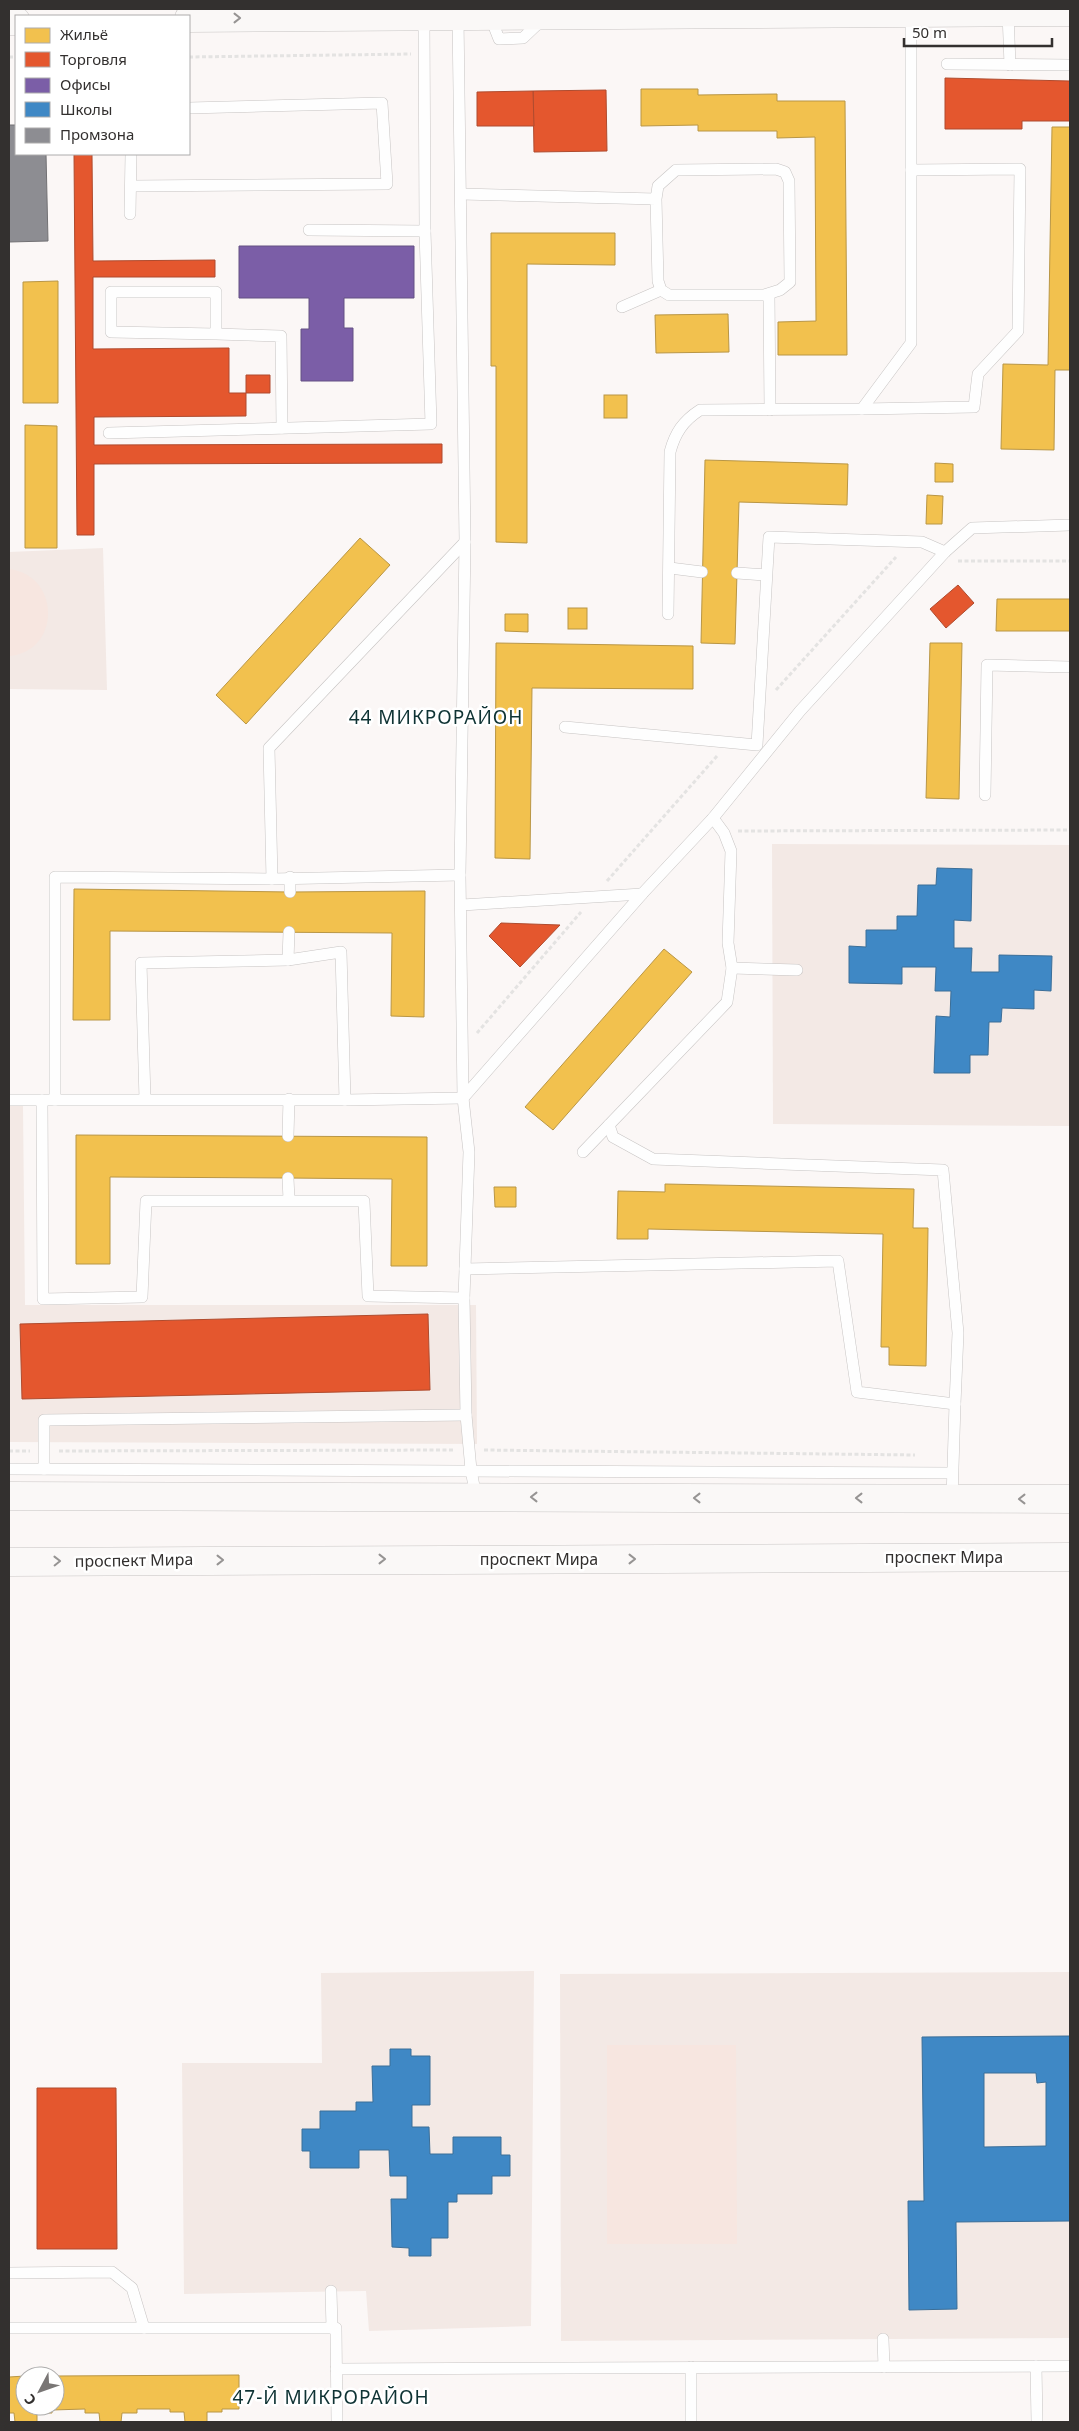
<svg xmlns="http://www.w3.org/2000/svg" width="1079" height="2431" font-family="'Noto Sans',sans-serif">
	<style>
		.built { fill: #f3e9e5 }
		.pitch { fill: #f7e6e0 }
		.homes { fill: #f2c14e; stroke: #b99645 }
		.shops { fill: #e4572e; stroke: #af4b2e }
		.offices { fill: #7b5ea7; stroke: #655083 }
		.schools { fill: #3f88c5; stroke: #3b6e98; fill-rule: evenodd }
		.industry { fill: #8d8d92; stroke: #727174 }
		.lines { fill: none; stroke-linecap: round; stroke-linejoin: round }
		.lane-casing { stroke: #c7c4c3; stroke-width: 12 }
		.secondary-casing { stroke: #c7c4c3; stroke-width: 29 }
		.path { stroke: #e4e3e2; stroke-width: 3; stroke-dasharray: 4 2.5; stroke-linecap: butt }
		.lane { stroke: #fefefe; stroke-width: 11 }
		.secondary { stroke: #faf8f7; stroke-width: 28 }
		.oneway { stroke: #969493 }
		.labels { text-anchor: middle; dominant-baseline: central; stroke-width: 5; stroke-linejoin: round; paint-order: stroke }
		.street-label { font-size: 16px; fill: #33302f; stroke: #fff }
		.quarter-label { font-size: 19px; letter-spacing: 1px; fill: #0f3334; stroke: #fff }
	</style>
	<rect width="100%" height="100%" fill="#fbf7f6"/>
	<g class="built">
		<path d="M103,548L107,690L9,689V552Z"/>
		<path d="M772,844L1070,845V1126L773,1124Z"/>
		<path d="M9,1106H23L25,1305H476L477,1444L9,1442Z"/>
		<path d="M534,1971L531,2326L369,2331L366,2291L184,2294L182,2063H322L321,1973Z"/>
		<path d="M1070,1972V2338L561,2341L560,1974Z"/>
	</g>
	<g class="pitch">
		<path d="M9,569C61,575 61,652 9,656Z"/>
		<path d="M607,2045H736L737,2244H607Z"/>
	</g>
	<g class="homes">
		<path d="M641,89H698V95L777,94V101H845L847,355H778V322L816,321L815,137L777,138V131H698V125L641,126Z"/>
		<path d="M1052,127H1070V370H1055L1054,450L1001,449L1003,364L1048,365Z"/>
		<path d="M491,233H615V265L527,264V543L496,542V366H491Z"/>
		<path d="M58,281V403H23V282Z"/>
		<path d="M728,314L729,352L656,353L655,315Z"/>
		<rect x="604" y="395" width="23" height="23"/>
		<path d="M25,425L57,426V548H25Z"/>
		<path d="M705,460L848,464L847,505L739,502L735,644L701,643Z"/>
		<path d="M935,463L953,464V482H935Z"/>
		<path d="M927,495L943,496L942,524H926Z"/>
		<path d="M360,538L390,565L246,724L216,695Z"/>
		<path d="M997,599H1070V631H996Z"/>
		<rect x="568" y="608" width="19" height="21"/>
		<path d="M505,614H528V632L505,631Z"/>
		<path d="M496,643L693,646V689L532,688L530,859L495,858Z"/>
		<path d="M930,643H962L959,799L926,798Z"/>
		<path d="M74,889L290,892L425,891L424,1017L391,1016L392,933L110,931V1020H73Z"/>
		<path d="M664,949L692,972L553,1130L525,1107Z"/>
		<path d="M76,1135L427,1137V1266H391L392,1179L288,1178L110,1177V1264H76Z"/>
		<path d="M665,1184L914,1189L913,1228H928L926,1366L889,1365V1347H881L883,1234L648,1229V1239H617L618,1191L665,1192Z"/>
		<path d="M494,1187H516V1207H495Z"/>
		<path d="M239,2375V2409H222V2412H207V2422H185L184,2412H170V2409H137V2413H122L121,2422H100L99,2413H85V2409L52,2410V2413H37V2422H15L14,2413H9V2377L25,2376V2406H55V2376Z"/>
	</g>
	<g class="shops">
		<path d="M945,78L1070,81V121H1022V129H945Z"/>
		<path d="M606,90L607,151L534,152L533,91Z"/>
		<path d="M533,91L534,126H477V92Z"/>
		<path d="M74,154H92L93,261L215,260V277H93V349L229,348V393H246V375H270V393H246V416L94,417V445L442,444V463L94,464V535H77Z"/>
		<path d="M958,585L974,603L946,628L930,609Z"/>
		<path d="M501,923L560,925L520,967L489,936Z"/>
		<path d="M428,1314L430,1390L22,1399L20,1324Z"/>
		<path d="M37,2088H116L117,2249H37Z"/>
	</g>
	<path class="offices" d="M239,246H414V298H344V328H353V381H301V329H309V298H239Z"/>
	<g class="schools">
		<path d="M937,868L972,869L971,921L954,920V948H972L971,972H999V955L1052,956L1051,991L1034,990V1009L1002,1008L1001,1022H989L988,1055H970V1073H934L936,1016L950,1017L951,991H935L936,967H902V984L849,983V946L866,947V930H897V916H917L918,885H936Z"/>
		<path d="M1070,2036V2221L956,2222L957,2309L909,2310L908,2201H924L922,2037ZM984,2073H1036L1037,2083L1046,2082V2146L984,2147Z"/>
		<path d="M390,2049H411V2056H430V2105H412V2127H429L430,2154H453V2137H501V2155H510V2176H492V2194H457V2202H448V2238H431V2256H409V2248L392,2247L391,2199H407V2176H390L389,2150H359V2168H310V2151H302V2129H320V2111H356V2102H373L372,2066H390Z"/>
	</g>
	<path class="industry" d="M9,125H16V154H46L48,241L9,242Z"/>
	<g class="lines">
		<defs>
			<g id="lane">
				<path d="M1008,13L1010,65"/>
				<path d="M490,16L499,39L523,38L542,20"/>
				<path d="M458,17L465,542L460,875L463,1098L469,1152L464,1298L466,1415L471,1470L476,1497"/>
				<path d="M947,64L1070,65"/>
				<path d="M132,186L387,184L382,103L189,108"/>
				<path d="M461,194L656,199L658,186L676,170L776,169L785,172L789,181L790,282L780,290L764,295H669L661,290L658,281L656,199"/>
				<path d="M130,214L131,154"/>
				<path d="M309,230L425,231L424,18"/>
				<path d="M769,294L770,410"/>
				<path d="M622,307L661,290"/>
				<path d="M216,334L111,332V292H216V334L281,336L282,428"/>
				<path d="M862,409L974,407L978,374L1018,331L1020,169L911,170"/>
				<path d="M109,433L431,424L425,231"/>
				<path d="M670,568L702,572"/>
				<path d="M737,573L766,575"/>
				<path d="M668,614L670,452C675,433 683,421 700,410L862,409L911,343V14"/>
				<path d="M565,727L757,745L769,537L922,542L945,552"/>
				<path d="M985,795L987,665L1070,667"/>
				<path d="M272,879L269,748L465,542"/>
				<path d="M290,892V877"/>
				<path d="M462,905L642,894"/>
				<path d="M288,960L289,932"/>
				<path d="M732,968L797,970"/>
				<path d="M145,1099L141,963L288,960L341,952L345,1100"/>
				<path d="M9,1100H345L463,1098L642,894L713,818L800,711L945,552L972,528L1070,525"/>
				<path d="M42,1100L43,1299L142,1297L146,1201H364L368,1296L464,1298"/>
				<path d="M55,1100V877L272,879L460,875"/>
				<path d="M288,1136L289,1099"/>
				<path d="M583,1152L727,1002L732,968L728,943L731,851L724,833L713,818"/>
				<path d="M288,1178L289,1200"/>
				<path d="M465,1269L838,1261L857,1392L955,1404L958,1333L943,1170L653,1159L613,1137L609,1125"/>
				<path d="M9,1469L952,1473"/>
				<path d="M44,1469V1420L466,1415"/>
				<path d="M952,1499L955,1404"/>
				<path d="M9,2273L112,2272L132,2288L144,2328"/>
				<path d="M331,2291L332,2328"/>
				<path d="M9,2328H336L337,2422"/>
				<path d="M883,2339L884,2367"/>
				<path d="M1036,2366L1037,2422"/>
				<path d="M336,2369L1070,2366"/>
				<path d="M691,2422V2367"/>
			</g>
			<g id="secondary">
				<path d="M189,18L1070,12"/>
				<path d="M9,21H16"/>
				<path d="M9,1496L1070,1499"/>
				<path d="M9,1562L1070,1557"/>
			</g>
		</defs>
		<use href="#lane" class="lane-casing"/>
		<use href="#secondary" class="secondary-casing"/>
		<g class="path">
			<path d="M9,57H16"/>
			<path d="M189,57L411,54"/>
			<path d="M958,561H1070"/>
			<path d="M776,690L896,557"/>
			<path d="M738,831L1070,830"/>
			<path d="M607,881L717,756"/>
			<path d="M477,1033L581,912"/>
			<path d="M484,1450L915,1455"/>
			<path d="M9,1451H30"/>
			<path d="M59,1451L455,1450"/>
		</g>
		<use href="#lane" class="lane"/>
		<use href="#secondary" class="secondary"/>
	</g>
	<defs><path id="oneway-chevron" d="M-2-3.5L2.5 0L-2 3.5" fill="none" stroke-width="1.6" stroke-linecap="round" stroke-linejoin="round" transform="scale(1.25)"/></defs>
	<g class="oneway">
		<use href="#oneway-chevron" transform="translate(237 18)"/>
		<use href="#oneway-chevron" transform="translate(534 1497) rotate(-180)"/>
		<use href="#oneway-chevron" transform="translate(697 1498) rotate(-180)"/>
		<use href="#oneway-chevron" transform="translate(859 1498) rotate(-180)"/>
		<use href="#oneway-chevron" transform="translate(1022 1499) rotate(-180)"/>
		<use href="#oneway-chevron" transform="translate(382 1559)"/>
		<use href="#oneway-chevron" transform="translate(632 1559)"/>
		<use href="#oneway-chevron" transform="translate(220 1560)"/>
		<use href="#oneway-chevron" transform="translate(57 1561) rotate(-1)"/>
	</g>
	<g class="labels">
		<g class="street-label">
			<text x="944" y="1557">проспект Мира</text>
			<text x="539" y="1559">проспект Мира</text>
			<text transform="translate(134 1560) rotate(-1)">проспект Мира</text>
		</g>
		<g class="quarter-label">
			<text x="436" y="717">44 МИКРОРАЙОН</text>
			<text x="331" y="2397">47-Й МИКРОРАЙОН</text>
		</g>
	</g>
	<rect width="1079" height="2431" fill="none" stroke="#33302f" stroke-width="20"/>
	<rect x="15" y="15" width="175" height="140" fill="#ffffff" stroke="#adacac"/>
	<rect x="25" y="28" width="25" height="15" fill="#f2c14e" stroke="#adacac"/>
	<text x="60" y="40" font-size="15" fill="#33302f">Жильё</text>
	<rect x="25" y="52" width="25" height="15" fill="#e4572e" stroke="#adacac"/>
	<text x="60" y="65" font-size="15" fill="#33302f">Торговля</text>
	<rect x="25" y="78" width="25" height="15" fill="#7b5ea7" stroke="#adacac"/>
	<text x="60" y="90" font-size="15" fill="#33302f">Офисы</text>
	<rect x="25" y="102" width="25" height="15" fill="#3f88c5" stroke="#adacac"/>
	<text x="60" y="115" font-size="15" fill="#33302f">Школы</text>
	<rect x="25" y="128" width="25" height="15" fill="#8d8d92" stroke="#adacac"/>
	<text x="60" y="140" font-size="15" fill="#33302f">Промзона</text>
	<g transform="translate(40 2391) rotate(229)"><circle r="24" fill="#ffffff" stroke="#adacac"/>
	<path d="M0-4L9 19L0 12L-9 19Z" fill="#797675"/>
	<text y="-8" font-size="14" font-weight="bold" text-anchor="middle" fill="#33302f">С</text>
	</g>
	<path d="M904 38v8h148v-8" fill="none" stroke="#33302f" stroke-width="2.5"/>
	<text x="912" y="38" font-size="15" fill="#33302f" stroke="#ffffff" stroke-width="4" paint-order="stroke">50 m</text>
</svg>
